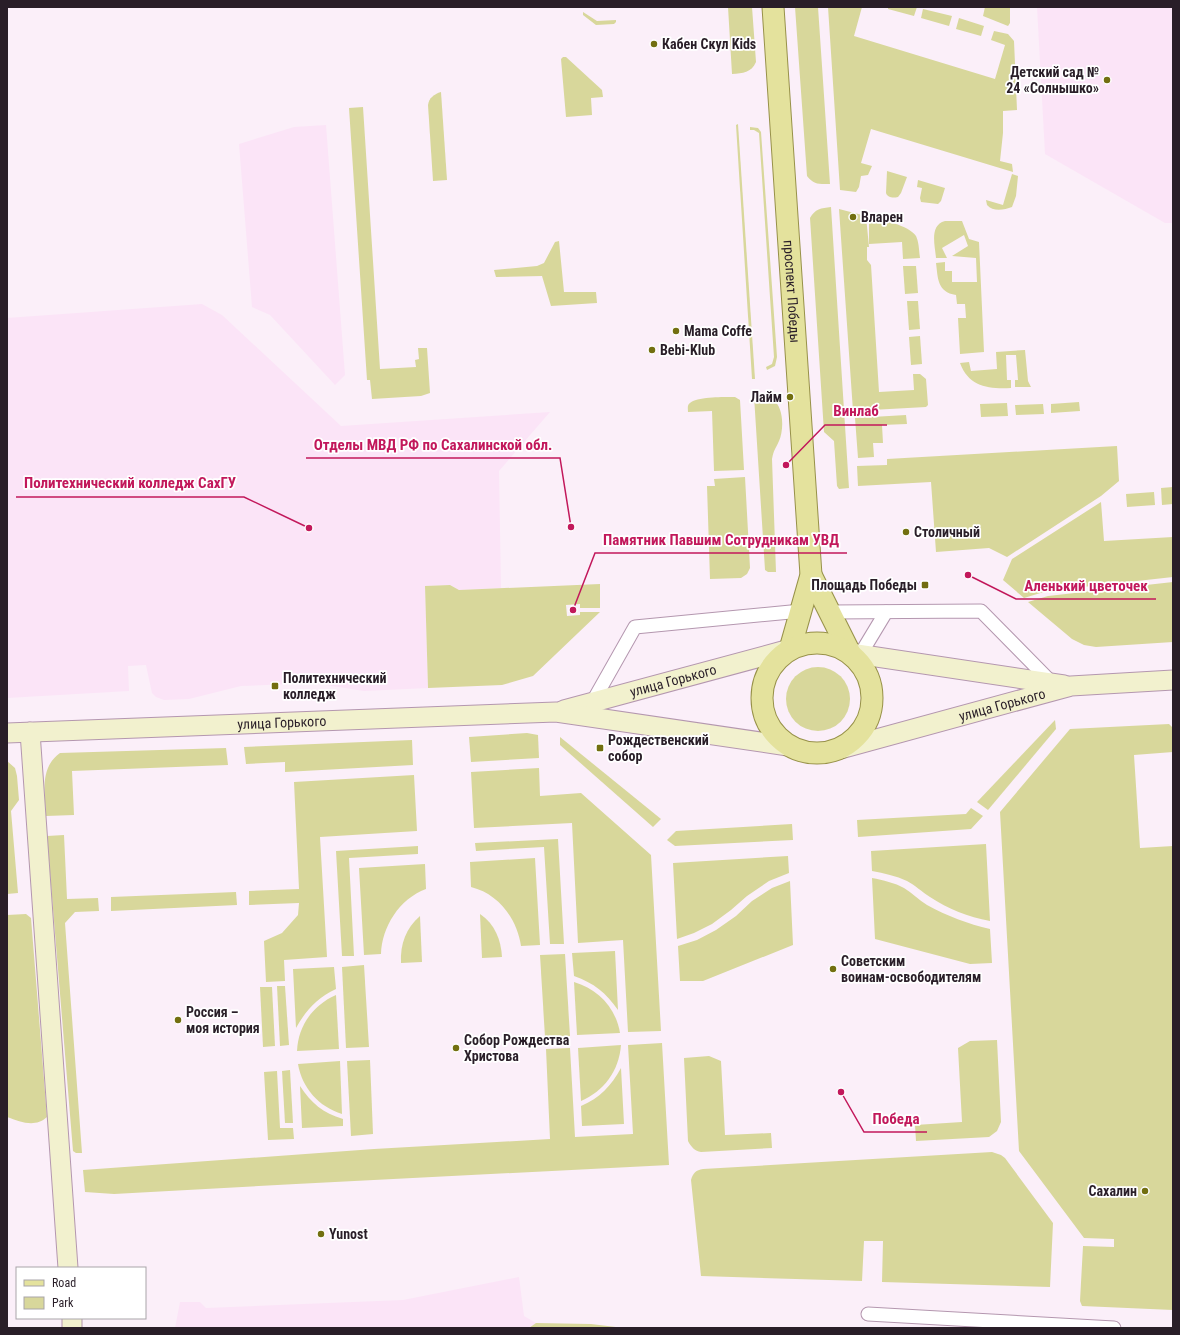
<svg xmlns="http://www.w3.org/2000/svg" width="1180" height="1335" font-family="'Roboto Condensed',sans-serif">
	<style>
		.built { fill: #fbe4f7 }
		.green { fill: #d8d79b }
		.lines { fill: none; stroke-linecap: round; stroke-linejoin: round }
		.street-casing { stroke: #b497af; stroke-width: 15 }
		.secondary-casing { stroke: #b497af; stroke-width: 21 }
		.primary-casing { stroke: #979149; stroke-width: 23 }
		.street { stroke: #fff; stroke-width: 13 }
		.secondary { stroke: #f2f1ce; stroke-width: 19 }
		.primary { stroke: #e4e29d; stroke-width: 21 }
		.poi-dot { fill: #726f10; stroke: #fff; stroke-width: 1.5 }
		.labels { text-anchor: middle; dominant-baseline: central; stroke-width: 3.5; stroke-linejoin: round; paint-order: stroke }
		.poi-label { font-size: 14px; font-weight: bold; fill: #291e28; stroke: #fff; text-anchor: start }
		.street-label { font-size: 14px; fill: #291e28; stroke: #fff }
		.leader { fill: none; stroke: #c2185b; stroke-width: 1.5 }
		.callout-dot { fill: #c2185b; stroke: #fff; stroke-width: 1.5 }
		.callout-label { font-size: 15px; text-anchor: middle; font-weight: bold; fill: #c2185b; stroke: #fff; stroke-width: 3.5; stroke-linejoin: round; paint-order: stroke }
	</style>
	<rect width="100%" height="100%" fill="#fbeff9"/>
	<g class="built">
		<path d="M1037,7H1173V223H1165L1045,154Z"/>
		<path d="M326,125L345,375L335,385L270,315L252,307L239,144L294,127Z"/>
		<path d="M202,304L222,315L341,426L550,412L499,471L501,588L459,590L450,585L425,586L428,688L364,691L313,683L241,686L189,699L164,700L156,697L152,693L146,665L128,666L129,691L7,698V318Z"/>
		<path d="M519,1277L524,1316L536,1323L529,1328H175L180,1302H200L206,1308L403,1300Z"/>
	</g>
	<g class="green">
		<path d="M728,7H752L756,62C751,73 743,73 732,74Z"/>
		<path d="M795,7H818L830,184C819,184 814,185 807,176Z"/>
		<path d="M828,7H862L854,36L995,79L1005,45L991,40L994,31L1008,34L1014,41L1017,110L1003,111V133L1000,161L1012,164L1013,172L871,129L861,163L872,166L868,175L861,176L859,187L856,192L840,190Z"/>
		<path d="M888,7H917L914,16L888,9Z"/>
		<path d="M985,7H1010V23L1008,26L983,16Z"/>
		<path d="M923,9L952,16L949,26L921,18Z"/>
		<path d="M583,12L597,21L616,20V22L614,24L596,25L583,15Z"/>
		<path d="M959,18L984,26L981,36L956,29Z"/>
		<path d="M563,57H566L602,90L603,97L591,98L592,115L566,117L561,59Z"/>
		<path d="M441,92L447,180L433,181L428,105C429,98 434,94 441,92Z"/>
		<path d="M363,107L380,369L416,367L415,360L419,359L418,348H427L430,393L421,396L372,399L370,380H367L349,108Z"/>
		<path d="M738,124L755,379H752L736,125Z"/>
		<path d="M750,127L758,128L761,132L777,357L775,366L767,370L766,367L772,364L774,357L759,133L754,130H750Z"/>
		<path d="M887,171L907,177L901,193L898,197C893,198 888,198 886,193Z"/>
		<path d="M1012,174L1018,176L1016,196L1012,207C1004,210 993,212 987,205L986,200L1003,205Z"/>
		<path d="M918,180L945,188L941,201L938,204L921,202L920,198L922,188L917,187Z"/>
		<path d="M831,207L849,488L839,489L837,486L834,441L824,432L810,218C815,209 821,208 831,207Z"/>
		<path d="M839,209L866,216L869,247H867V260L871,265L879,392L914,390L913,374H920L926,379L928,405L926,407L853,411Z"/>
		<path d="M869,216C881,220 909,225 916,236C919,242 919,251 920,258L903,259L902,242L869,244Z"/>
		<path d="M945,221H962L969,239L979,242L984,352L960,354L958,318H966L965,304H957L956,295C937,292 938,278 936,263L945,262V271H952V282H977L976,258L952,256L968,246L964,235L942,248L947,258H936C935,246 929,225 945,221Z"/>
		<path d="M559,241L564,292H596L597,303L551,306L542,276L496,277L494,270L537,266L544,263L555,242Z"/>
		<path d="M903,266H916L918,293L905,294Z"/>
		<path d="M907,301H918L920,329L909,330Z"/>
		<path d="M920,336L922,364L911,365L909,337Z"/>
		<path d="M1025,350L1028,381L1031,387H1015V380H1018L1016,355H1006L1007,380H1011V388C988,389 969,387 960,363L969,362L971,371L997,369L996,352Z"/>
		<path d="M754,396H763L764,398C767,398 770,398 773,400C784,407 784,430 779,441C775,450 774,449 772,459L776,572H768L765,570Z"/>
		<path d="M730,397H735L740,400L744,470L714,471L712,411L688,412C688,408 687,405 690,403C696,397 722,397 730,397Z"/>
		<path d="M1079,402L1080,411L1051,413V404Z"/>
		<path d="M1007,403L1008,416L981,417L980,404Z"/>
		<path d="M1043,404L1044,414L1016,415L1015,405Z"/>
		<path d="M906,415L907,424L882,425L883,443H873L874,457L858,458L855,418Z"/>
		<path d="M1117,446L1119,481L1101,496L1007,557L989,548L936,552L931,482L858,486L857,466L887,465V459Z"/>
		<path d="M745,477L750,568L747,574L741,578L710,579L707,486H715L714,479Z"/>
		<path d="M1173,487V504L1162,505L1161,488Z"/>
		<path d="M1154,492L1155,505L1127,507L1126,494Z"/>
		<path d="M1101,502L1104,541L1173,537V577L1047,591L1024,598L1003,580L1012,559Z"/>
		<path d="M1173,582V642L1096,647L1084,645L1072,639L1028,602L1048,596Z"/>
		<path d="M600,584V608H580V604L566,605L567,616L580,615V612H600L533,676L502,685L428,688L425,586L450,585L459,590Z"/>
		<circle cx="818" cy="699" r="32"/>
		<path d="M1055,720L1056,729L988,810L977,802Z"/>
		<path d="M1169,724L1173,728V752L1134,755L1140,848L1173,846V1310L1082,1306L1080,1301L1083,1246L1114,1247V1239L1084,1238L1019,1151L1000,812L1070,729Z"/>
		<path d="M527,733L538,735L539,758L471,762L469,737Z"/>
		<path d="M560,737L661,819L653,827L560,745Z"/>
		<path d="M412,740L413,765L285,772V762L246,764L244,747Z"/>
		<path d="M226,748L228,765L72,771L74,815L46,816C45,794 39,768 60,753Z"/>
		<path d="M7,761L15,768L17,776L19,800L11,811L18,893L7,894Z"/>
		<path d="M539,768L540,796L581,793L651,855L661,1031L628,1032L623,940L578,943L572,823L474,828L471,772Z"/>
		<path d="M414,775L417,831L320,837L327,957L284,960L285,981L266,982L264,941L282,933L298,915L299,903L249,905V891L299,889L294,782Z"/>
		<path d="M971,808L983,816L971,829L858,837L857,820L966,814Z"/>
		<path d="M792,824L793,840L675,846L667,840L676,831Z"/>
		<path d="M64,835L67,899L98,898L99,911L75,912L65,923L82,1153H76L73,1151L47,836Z"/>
		<path d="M558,839L564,944H550L544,847L476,851L475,843Z"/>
		<path d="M986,844L990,921C968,917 948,909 930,897C922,892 915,885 907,881C896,876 884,873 872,871L871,851Z"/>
		<path d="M418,846V854L349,858L354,956H342L336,851Z"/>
		<path d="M788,856L789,873L769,881L747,896L731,910L712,924L694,933L677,939L673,863Z"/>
		<path d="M535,858L540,945L521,946C517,919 499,894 471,887L470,862Z"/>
		<path d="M425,864L426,889C399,899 382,927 381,954L364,955L359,868Z"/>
		<path d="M872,878C883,880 895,883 904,888C912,893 919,900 927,905C947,916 968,924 990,929L992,963L970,964L875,939Z"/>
		<path d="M790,881L793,945L703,981H680L678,946L697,940L716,930L736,916L752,901L772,888Z"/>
		<path d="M236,892L237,905L111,911V897Z"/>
		<path d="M26,914L31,918L47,1117C35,1128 21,1122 7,1117V1037L8,1036L7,915Z"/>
		<path d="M480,914C495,924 501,940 502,957L482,958Z"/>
		<path d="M420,916L422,962L401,963C400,944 406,928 420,916Z"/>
		<path d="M615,951L618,1010C606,993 594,983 574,976L572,953Z"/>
		<path d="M565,954L570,1036L545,1037L540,955Z"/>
		<path d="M364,965L369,1047L346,1048L342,967Z"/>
		<path d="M334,967L336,989C317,998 306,1010 296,1028L293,969Z"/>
		<path d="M574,982C598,989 616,1008 620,1033L577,1035Z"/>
		<path d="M277,986H285L289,1045L280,1046Z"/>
		<path d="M260,987H272L275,1046L263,1047Z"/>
		<path d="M336,995L339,1049L297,1051C298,1026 313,1005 336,995Z"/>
		<path d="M997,1040L1001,1122L997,1131L989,1137L916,1141L915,1125L962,1122L958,1048L970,1041Z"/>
		<path d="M662,1043L669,1165L296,1184L114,1194L85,1192L83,1170L374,1149L550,1139L546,1049L570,1048L575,1137L633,1134L628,1045Z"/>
		<path d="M621,1045C619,1071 604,1091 581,1101L578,1048Z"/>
		<path d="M709,1056L721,1061L725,1135L771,1133L772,1148L701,1152C695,1151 691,1147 688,1141L684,1058Z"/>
		<path d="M370,1060L373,1134L351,1136L347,1061Z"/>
		<path d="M340,1061L342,1114C319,1107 302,1088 298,1064Z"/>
		<path d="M621,1068L624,1124L582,1126L581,1106C600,1098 611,1086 621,1068Z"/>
		<path d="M290,1070L293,1123H285L282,1071Z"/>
		<path d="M277,1071L280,1128H293L294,1139L268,1140L264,1072Z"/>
		<path d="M300,1086C311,1103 323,1113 343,1119V1126L302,1128Z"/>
		<path d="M992,1152L1001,1155L1005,1158L1053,1223L1050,1287L882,1282L883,1241H864L862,1281L701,1276L691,1180C693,1173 696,1170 703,1169Z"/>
		<path d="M536,1323L591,1324L624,1328H529Z"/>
	</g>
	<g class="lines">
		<defs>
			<g id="street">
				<path d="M830,612L981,611L1052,683"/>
				<path d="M860,655L886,612"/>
				<path d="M592,703L635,627L801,611"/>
				<path d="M868,1314L1114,1328"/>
			</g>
			<g id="secondary">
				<path d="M850,653L1064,685"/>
				<path id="s1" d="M564,710L790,649"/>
				<path d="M30,732L68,1268"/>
				<path id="s2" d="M7,733L556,712L788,746"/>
				<path id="s3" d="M840,749L1071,686L1173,680"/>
				<path d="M72,1318V1328"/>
			</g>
			<g id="primary">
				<path id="s4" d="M773,7L811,575L790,649"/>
				<path d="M811,575L850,653"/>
				<circle cx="817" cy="698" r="55"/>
			</g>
		</defs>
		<use href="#street" class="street-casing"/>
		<use href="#secondary" class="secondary-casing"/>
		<use href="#primary" class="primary-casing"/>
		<use href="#street" class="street"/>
		<use href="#secondary" class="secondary"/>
		<use href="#primary" class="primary"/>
	</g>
	<g class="poi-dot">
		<circle cx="654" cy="44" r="4"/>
		<circle cx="1107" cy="80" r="4"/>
		<circle cx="853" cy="217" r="4"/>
		<circle cx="676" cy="331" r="4"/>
		<circle cx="652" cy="350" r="4"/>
		<circle cx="790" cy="397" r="4"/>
		<circle cx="906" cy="532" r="4"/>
		<rect x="921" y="581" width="8" height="8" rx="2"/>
		<rect x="271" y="682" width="8" height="8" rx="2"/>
		<rect x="596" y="744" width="8" height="8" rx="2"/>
		<circle cx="833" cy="969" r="4"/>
		<circle cx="178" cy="1020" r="4"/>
		<circle cx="456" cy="1048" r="4"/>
		<circle cx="1145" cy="1191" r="4"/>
		<circle cx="321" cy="1234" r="4"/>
	</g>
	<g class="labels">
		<g class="poi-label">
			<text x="662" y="44">Кабен Скул Kids</text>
			<text x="1099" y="72" text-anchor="end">Детский сад №<tspan x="1099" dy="16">24 «Солнышко»</tspan></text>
			<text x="861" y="217">Вларен</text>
			<text x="684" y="331">Mama Coffe</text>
			<text x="660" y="350">Bebi-Klub</text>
			<text x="782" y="397" text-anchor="end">Лайм</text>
			<text x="914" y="532">Столичный</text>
			<text x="917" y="585" text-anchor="end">Площадь Победы</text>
			<text x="283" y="678">Политехнический<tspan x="283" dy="16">колледж</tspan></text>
			<text x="608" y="740">Рождественский<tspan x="608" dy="16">собор</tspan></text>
			<text x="841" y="961">Советским<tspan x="841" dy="16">воинам-освободителям</tspan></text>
			<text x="186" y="1012">Россия –<tspan x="186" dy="16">моя история</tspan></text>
			<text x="464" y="1040">Собор Рождества<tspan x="464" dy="16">Христова</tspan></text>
			<text x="1137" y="1191" text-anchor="end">Сахалин</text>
			<text x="329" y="1234">Yunost</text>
		</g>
		<g class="street-label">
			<text stroke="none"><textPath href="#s4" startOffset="285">проспект Победы</textPath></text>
			<text stroke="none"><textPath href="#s1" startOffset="113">улица Горького</textPath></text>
			<text stroke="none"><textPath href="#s3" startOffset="168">улица Горького</textPath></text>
			<text stroke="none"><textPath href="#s2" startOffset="275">улица Горького</textPath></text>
		</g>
	</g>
	<path class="leader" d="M786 465L825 425H887M571 527L560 458H306M309 528L244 497H16M573 610L595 553H847M968 575L1016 599H1156M841 1092L864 1132H927"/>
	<g class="callout-dot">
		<circle cx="786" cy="465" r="4"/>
		<circle cx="571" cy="527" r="4"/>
		<circle cx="309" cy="528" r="4"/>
		<circle cx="573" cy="610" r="4"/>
		<circle cx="968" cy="575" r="4"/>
		<circle cx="841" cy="1092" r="4"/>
	</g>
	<g class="callout-label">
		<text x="856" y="416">Винлаб</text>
		<text x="433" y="450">Отделы МВД РФ по Сахалинской обл.</text>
		<text x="130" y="488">Политехнический колледж СахГУ</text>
		<text x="721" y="545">Памятник Павшим Сотрудникам УВД</text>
		<text x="1086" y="591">Аленький цветочек</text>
		<text x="896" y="1124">Победа</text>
	</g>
	<rect width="1180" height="1335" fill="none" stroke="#291e28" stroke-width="16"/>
	<rect x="16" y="1267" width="130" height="52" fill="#ffffff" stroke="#a9a5a9"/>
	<rect x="24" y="1280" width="20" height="6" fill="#e4e29d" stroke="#a9a5a9"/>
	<text x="52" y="1287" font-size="12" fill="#291e28">Road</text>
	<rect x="24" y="1297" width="20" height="12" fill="#d8d79b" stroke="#a9a5a9"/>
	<text x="52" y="1307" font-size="12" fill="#291e28">Park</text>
</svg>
